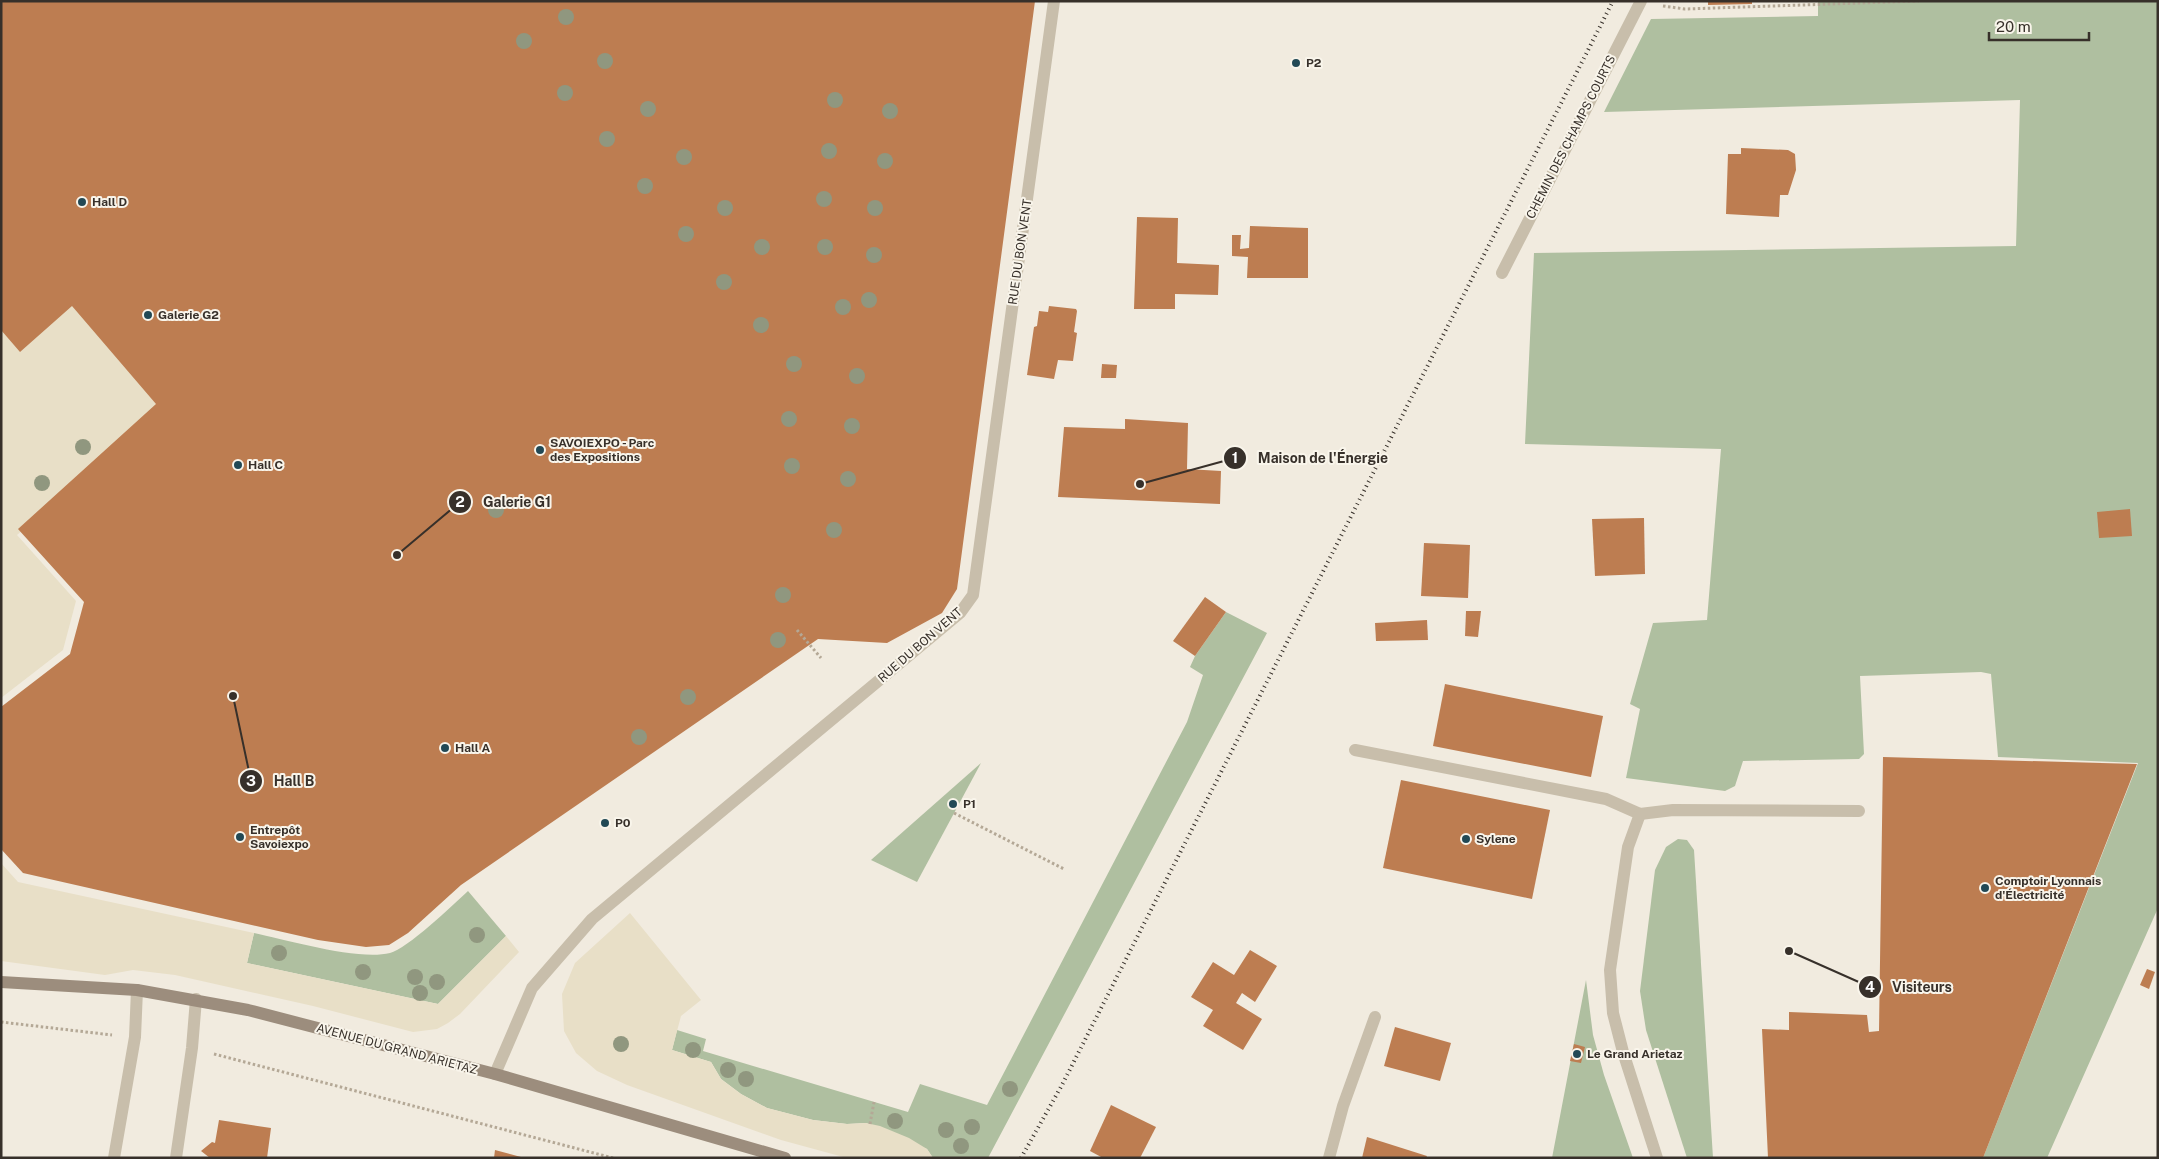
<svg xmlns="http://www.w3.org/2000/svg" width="2159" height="1159" font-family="'Public Sans',sans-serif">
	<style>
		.green { fill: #afbfa0 }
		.plaza { fill: #e8dfc7 }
		.building { fill: #bd7d51 }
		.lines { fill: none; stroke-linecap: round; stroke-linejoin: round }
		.path { stroke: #b4a896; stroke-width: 3; stroke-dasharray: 2.5 2.5; stroke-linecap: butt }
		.lane { stroke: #c8beab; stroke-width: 12 }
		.street { stroke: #c8beab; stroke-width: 12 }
		.secondary { stroke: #9c8d7d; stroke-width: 12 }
		.rail { stroke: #37302a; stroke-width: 4; stroke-dasharray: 1 4; stroke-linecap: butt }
		.tree { fill: #90977f }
		.poi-dot { fill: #224955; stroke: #f9f5eb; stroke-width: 2 }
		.labels { text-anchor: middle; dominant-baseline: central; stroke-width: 4; stroke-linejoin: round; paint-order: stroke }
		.poi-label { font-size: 12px; font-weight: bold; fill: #37302a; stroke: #f9f5eb; text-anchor: start }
		.street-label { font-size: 12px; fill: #37302a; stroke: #f9f5eb }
		.leader { fill: none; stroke: #37302a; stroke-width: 2 }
		.callout-dot { fill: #37302a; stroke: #f9f5eb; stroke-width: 2 }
		.mark-label { font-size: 15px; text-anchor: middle; font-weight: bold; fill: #fff }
		.callout-label { font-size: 14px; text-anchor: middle; font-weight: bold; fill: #37302a; stroke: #f9f5eb; stroke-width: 4; stroke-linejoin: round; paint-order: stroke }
	</style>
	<rect width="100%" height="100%" fill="#f1ebdf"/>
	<g class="green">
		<path d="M1818,1H2158V908L2047,1158H1983L2138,763L1998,757L1991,674L1981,672L1860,676L1864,754L1859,759L1743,761L1735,786L1725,791L1626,778L1640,709L1630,704L1653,623L1707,620L1721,449L1525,444L1534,253L2016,246L2020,100L1604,112L1651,19L1818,16Z"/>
		<path d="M1226,612L1267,633L988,1158H933L927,1149L866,1123L847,1124L813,1120L767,1108L741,1094L721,1079L711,1062L672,1050L677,1030L706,1039L703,1051L908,1112L920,1084L987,1105L1187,722L1203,675L1190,667L1195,656Z"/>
		<path d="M981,763L917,882L871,860Z"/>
		<path d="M1678,839L1687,840L1694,850L1713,1158H1687L1646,1030L1640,991L1655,870L1666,847Z"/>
		<path d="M468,891L506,936L438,1004L247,963L254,933C288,940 358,961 390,953C407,949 453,905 468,891Z"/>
		<path d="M1586,980L1593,1035L1604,1075L1633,1158H1552Z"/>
	</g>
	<g class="plaza">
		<path d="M71,279L171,398L17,535L76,601L63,650L1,698V306Z"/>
		<path d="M1,863L18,882L254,933L247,963L438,1004L506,936L519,952L460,1014L448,1023L437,1029L413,1032L313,1006L175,975L133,970L105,975L1,961Z"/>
		<path d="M630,913L701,1000L681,1016L672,1050L711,1062L721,1079L741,1094L767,1108L813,1120L847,1124L866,1123L880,1126L909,1138L927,1149L933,1158H847L781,1140L627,1085L597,1071L576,1053L564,1031L562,994L575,963Z"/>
	</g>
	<g class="building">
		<path d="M1,1H1035L957,589L942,613L887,643L818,639L461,885L408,933L389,945L366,947L318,940L23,873L1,849V707L70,654L84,602L18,529L156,404L72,306L20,352L1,330Z"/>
		<path d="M1708,1H1752V4L1708,5Z"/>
		<path d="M1741,148L1788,150L1795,154L1796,170L1788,195H1780L1779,217L1726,214L1728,154H1741Z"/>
		<path d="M1137,217L1178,218L1177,263L1219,265L1218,295L1175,294V309H1134Z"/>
		<path d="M1250,226L1308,228V278H1247L1248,257L1232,256V235H1241L1240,249L1249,248Z"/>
		<path d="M1049,306L1076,309L1077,311L1074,332L1077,333L1073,361L1058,360L1054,379L1027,375L1034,327L1037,326L1039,311L1048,312Z"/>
		<path d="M1102,364L1117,365L1116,378H1101Z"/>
		<path d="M1125,419L1188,423L1187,469L1221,471L1220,504L1058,497L1064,427L1125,429Z"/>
		<path d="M2130,509L2132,536L2099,538L2097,512Z"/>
		<path d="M1644,518L1645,574L1595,576L1592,519Z"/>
		<path d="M1424,543L1470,545L1468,598L1421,596Z"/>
		<path d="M1205,597L1226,612L1195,656L1173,641Z"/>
		<path d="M1466,611H1481L1478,637L1465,636Z"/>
		<path d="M1427,620L1428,640L1376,641L1375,623Z"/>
		<path d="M1445,684L1603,716L1591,777L1433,746Z"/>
		<path d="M1883,757L2137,764L1983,1158H1768L1762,1029L1789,1030V1012L1867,1015L1869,1032L1879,1031Z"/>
		<path d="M1401,780L1550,810L1532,899L1383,868Z"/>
		<path d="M1250,950L1277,966L1255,1002L1242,993L1236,1003L1262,1019L1243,1050L1203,1026L1213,1010L1191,997L1213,962L1234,975Z"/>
		<path d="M2147,969L2155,972L2149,989L2140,985Z"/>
		<path d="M1395,1027L1451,1043L1440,1081L1384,1066Z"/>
		<path d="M1574,1044L1585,1047L1581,1063L1570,1061Z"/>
		<path d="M1111,1105L1156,1127L1140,1158H1103L1090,1151Z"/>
		<path d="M219,1120L271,1128L267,1158H210L201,1151L212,1142L215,1143Z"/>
		<path d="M1367,1137L1427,1156L1426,1158H1362Z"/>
		<path d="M495,1150L521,1157L520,1158H494Z"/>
	</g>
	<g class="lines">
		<g class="path">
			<path d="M1663,6L1685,9L1919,1"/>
			<path d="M797,630L821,658"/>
			<path d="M954,813L1064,869"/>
			<path d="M1,1022L112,1035"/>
			<path d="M214,1054L613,1158"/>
			<path d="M870,1124L874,1102"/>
		</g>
		<g class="lane">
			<path d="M1355,750L1606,799L1640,814L1673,810L1859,811"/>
			<path d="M114,1158L135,1037L137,990"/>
			<path d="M176,1158L192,1048L196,999"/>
			<path d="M1329,1158L1343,1106L1375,1017"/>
		</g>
		<g class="street">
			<path d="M1502,273L1641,1"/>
			<path d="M1640,814L1628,847L1610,970L1613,1013L1623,1052L1657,1158"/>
			<path d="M495,1074L532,988L592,919L948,623L960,613L973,595L1054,1"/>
		</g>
		<path class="secondary" d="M1,982L137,990L248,1010L495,1074L785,1158"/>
		<path class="rail" d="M1021,1158L1062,1085L1613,1"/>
	</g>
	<g class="tree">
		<circle cx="566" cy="17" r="8"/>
		<circle cx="524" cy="41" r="8"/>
		<circle cx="605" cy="61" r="8"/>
		<circle cx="565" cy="93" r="8"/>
		<circle cx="835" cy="100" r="8"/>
		<circle cx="648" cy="109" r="8"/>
		<circle cx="890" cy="111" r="8"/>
		<circle cx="607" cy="139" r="8"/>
		<circle cx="829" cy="151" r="8"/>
		<circle cx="684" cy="157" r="8"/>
		<circle cx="885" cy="161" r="8"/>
		<circle cx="645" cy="186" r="8"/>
		<circle cx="824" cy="199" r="8"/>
		<circle cx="725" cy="208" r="8"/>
		<circle cx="875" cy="208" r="8"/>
		<circle cx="686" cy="234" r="8"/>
		<circle cx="762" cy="247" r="8"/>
		<circle cx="825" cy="247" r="8"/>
		<circle cx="874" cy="255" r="8"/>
		<circle cx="724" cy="282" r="8"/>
		<circle cx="869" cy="300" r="8"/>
		<circle cx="843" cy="307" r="8"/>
		<circle cx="761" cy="325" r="8"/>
		<circle cx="794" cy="364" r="8"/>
		<circle cx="857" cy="376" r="8"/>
		<circle cx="789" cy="419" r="8"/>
		<circle cx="852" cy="426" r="8"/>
		<circle cx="83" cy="447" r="8"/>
		<circle cx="792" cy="466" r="8"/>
		<circle cx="848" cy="479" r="8"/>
		<circle cx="42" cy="483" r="8"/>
		<circle cx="496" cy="510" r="8"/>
		<circle cx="834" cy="530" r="8"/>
		<circle cx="783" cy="595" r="8"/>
		<circle cx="778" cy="640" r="8"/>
		<circle cx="688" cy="697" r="8"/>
		<circle cx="639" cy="737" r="8"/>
		<circle cx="477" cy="935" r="8"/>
		<circle cx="279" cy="953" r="8"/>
		<circle cx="363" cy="972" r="8"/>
		<circle cx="415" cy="977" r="8"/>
		<circle cx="437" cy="982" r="8"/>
		<circle cx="420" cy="993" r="8"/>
		<circle cx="621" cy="1044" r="8"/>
		<circle cx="693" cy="1050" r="8"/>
		<circle cx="728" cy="1070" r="8"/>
		<circle cx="746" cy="1079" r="8"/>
		<circle cx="1010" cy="1089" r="8"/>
		<circle cx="895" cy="1121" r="8"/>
		<circle cx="972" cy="1127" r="8"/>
		<circle cx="946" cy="1130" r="8"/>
		<circle cx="961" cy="1146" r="8"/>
	</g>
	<g class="poi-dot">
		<circle cx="1296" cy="63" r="5"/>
		<circle cx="82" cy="202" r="5"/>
		<circle cx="148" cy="315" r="5"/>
		<circle cx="540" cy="450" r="5"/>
		<circle cx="238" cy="465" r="5"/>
		<circle cx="445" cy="748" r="5"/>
		<circle cx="953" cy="804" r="5"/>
		<circle cx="605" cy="823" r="5"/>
		<circle cx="240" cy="837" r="5"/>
		<circle cx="1466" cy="839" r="5"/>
		<circle cx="1985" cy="888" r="5"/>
		<circle cx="1577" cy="1054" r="5"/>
	</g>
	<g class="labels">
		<g class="poi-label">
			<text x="1306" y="63">P2</text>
			<text x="92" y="202">Hall D</text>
			<text x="158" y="315">Galerie G2</text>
			<text x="550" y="443">SAVOIEXPO - Parc<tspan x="550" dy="14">des Expositions</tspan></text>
			<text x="248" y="465">Hall C</text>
			<text x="455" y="748">Hall A</text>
			<text x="963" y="804">P1</text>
			<text x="615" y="823">P0</text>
			<text x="250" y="830">Entrepôt<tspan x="250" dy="14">Savoiexpo</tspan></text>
			<text x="1476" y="839">Sylene</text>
			<text x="1995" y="881">Comptoir Lyonnais<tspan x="1995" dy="14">d'Électricité</tspan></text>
			<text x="1587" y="1054">Le Grand Arietaz</text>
		</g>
		<g class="street-label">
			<text transform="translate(1571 137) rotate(-63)">CHEMIN DES CHAMPS COURTS</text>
			<text transform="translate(1020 252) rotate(-82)">RUE DU BON VENT</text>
			<text transform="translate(920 645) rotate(-41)">RUE DU BON VENT</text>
			<text transform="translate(397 1049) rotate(15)">AVENUE DU GRAND ARIETAZ</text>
		</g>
	</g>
	<path class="leader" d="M1140 484L1235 458M397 555L460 502M233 696L251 781M1789 951L1870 987"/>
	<g class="callout-dot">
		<circle cx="1140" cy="484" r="5"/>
		<circle cx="397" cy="555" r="5"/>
		<circle cx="233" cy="696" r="5"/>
		<circle cx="1789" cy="951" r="5"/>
		<circle cx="1235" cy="458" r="12"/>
		<circle cx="460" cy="502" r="12"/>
		<circle cx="251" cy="781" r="12"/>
		<circle cx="1870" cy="987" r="12"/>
	</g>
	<g class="mark-label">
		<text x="1235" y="463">1</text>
		<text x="460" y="507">2</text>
		<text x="251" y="786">3</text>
		<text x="1870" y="992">4</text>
	</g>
	<g class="callout-label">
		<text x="1323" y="463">Maison de l'Énergie</text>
		<text x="517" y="507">Galerie G1</text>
		<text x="294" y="786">Hall B</text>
		<text x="1922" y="992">Visiteurs</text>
	</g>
	<rect width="2159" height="1159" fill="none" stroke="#37302a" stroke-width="5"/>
	<path d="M1989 32v8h100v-8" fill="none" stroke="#37302a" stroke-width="2.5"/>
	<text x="1996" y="32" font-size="15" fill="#37302a" stroke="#f9f5eb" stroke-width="4" paint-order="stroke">20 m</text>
</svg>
